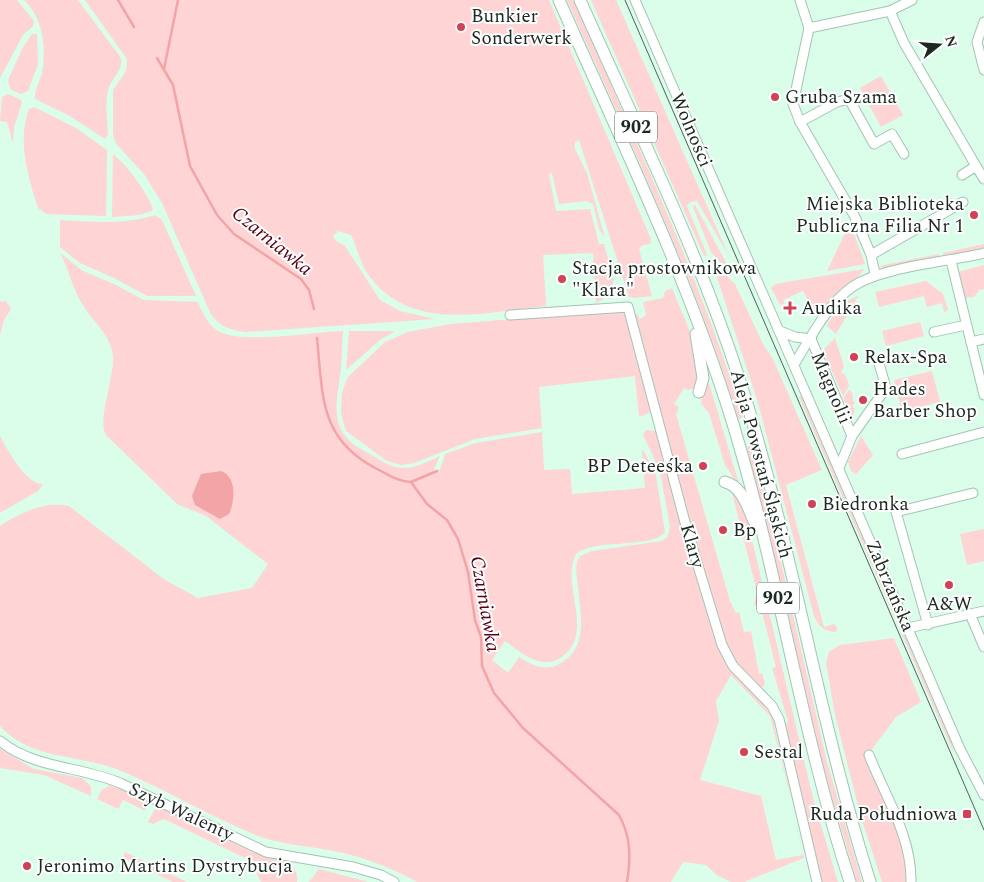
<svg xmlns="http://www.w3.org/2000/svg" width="984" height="882" font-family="Spectral,serif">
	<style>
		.green { fill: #fed4d4 }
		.water { fill: #f3a4a6 }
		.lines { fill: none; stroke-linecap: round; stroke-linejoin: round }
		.stream { stroke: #f3a4a6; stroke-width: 2.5 }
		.minor-casing { stroke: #a2c5b3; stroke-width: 11 }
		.major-casing { stroke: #a2c5b3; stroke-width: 13 }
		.minor { stroke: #fff; stroke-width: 9 }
		.major { stroke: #fff; stroke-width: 11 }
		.tram { stroke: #4f6359; stroke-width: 1 }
		.poi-dot { fill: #d24255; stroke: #fff; stroke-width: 2 }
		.labels { text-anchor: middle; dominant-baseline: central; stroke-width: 4; stroke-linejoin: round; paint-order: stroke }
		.shield { fill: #fff; stroke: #5f6964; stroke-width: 1 }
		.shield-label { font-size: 18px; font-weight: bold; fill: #1b2922 }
		.poi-label { font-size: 19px; fill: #1b2922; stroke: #fff; text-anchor: start }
		.street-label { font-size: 19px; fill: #1b2922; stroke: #fff }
		.water-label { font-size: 20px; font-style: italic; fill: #590015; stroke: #fff }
	</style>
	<rect width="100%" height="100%" fill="#dafeea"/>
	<g class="green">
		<path d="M0,0H17L34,21L33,26L23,35L0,78Z"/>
		<path d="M24,0H78L121,58C123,72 111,78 108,90C104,104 108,120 108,134L105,139L68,115L35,99C34,91 40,81 42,73C47,48 43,18 24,0Z"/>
		<path d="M85,0H549L651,239L650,244L643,245L639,249L652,296L634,298L629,297L579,140L575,142V149L587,173L605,238L599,229L593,204L587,201L559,204L552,173L549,174L556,211L590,209L599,244H604L614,280C611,289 606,300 596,303L593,253L543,255L546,306C488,312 412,333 370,277C360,265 358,249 351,235L338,231L333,236L336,241L345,246L380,300L400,311L435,319L245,332C229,330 216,325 209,310L162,203L144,174L117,145L113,135V90L126,71L127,59Z"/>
		<path d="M567,0H573C634,137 698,273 743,417L740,419L738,418C693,273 628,138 567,0Z"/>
		<path d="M591,0H616L729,256L697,201L690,202L687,206L707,255L704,256Z"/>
		<path d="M32,34H37L38,64L28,91L21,94L10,89L8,80L23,47Z"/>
		<path d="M881,76L903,115L881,127L860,88Z"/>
		<path d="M8,94L21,100L22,103L14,127L13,143L7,122L0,121L2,97Z"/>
		<path d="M34,107L76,128L107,150L106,216L46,214L38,208C28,177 17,141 29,109Z"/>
		<path d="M113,154C130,169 143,187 153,208L152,211L139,215L112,217Z"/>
		<path d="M695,205L728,266L726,268L711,252L693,207Z"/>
		<path d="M155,215L162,220L196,296H147L114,278L80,263L60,247V220C92,222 125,225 155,215Z"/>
		<path d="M850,223L865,264L827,271Z"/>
		<path d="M984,244V249L944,257L943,253Z"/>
		<path d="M60,253L83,271L114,284L144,300L198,302C203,314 208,326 220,332C245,344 314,332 343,331C342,346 342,361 340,377C337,398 331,421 348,439C354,446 365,451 373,456C402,474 410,470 440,456L432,474L440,470L445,454L476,443L542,432L544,470L570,469L572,494L645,488L642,451H644L656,476L665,532C653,549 594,538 576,554C560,585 595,631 563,656C542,672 522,653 505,641L492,660L508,673L519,657C534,666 545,672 561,663C591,647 579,606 577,578C576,571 575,563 580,556L592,551L662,541L668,536L670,527L660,471L643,435L646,430L656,431L720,652C735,679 763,696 776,723L774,724L793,807L770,716L731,675L716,701L719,721L700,780L761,796L776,860L803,855L795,818L804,858L744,882H732L718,876L706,865L683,862L671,882H417C390,867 364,857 334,851C309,846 285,845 261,837C212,818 166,789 116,769C76,754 31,760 0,726V526C20,513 44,501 69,506L165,580L198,598L252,588L268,564L206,516L177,504L106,435C97,419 114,380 113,357C112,335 93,323 83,305C72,289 69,269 60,253Z"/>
		<path d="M939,254L940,258L886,269L879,266Z"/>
		<path d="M712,262L735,284L763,344L772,357L822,470L786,485L824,627L834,624L837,627L836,632C824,631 819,627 814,616L758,403Z"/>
		<path d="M984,265V289L979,290L974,297L965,298L958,272Z"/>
		<path d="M864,269L860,275L832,297L817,317L803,291L783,300L786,306L782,308L771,288L775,284Z"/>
		<path d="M926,281L943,294L948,310L944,312L942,303L927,307L924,296L879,307L875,292Z"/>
		<path d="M672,288C685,322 704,352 695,388L688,390L684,388L674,404L679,407L676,414L730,601L736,613L739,612L744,632L751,631L759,674L762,673L765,684L763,687H759L738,665L728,650L697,549L634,315L637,314L640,319L646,315L643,302L663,298L665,291Z"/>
		<path d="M859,295L836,334L827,326L828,323L844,303Z"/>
		<path d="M6,301L11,309L4,320L0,335V302Z"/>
		<path d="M614,311L624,313L628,320L650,410L649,413L639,417L635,376L539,387L542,428L475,439L414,463L401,465L387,461L346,431L341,414L342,393L347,378L385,342L408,332L450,324Z"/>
		<path d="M920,322L924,336L886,346L882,331Z"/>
		<path d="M349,331H395L380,340L346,370Z"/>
		<path d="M835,338L844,366L841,372L846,376L849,386L843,396L823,350Z"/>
		<path d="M932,371L940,402L902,411L894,380Z"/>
		<path d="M706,373L740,487L725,465L709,413L701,404Z"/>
		<path d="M849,390L852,392L853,401L855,403L852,406L855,409L852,420L843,398Z"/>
		<path d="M801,396L951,742L954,754L799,397Z"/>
		<path d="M0,436C7,449 26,485 43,484L38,491L0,513Z"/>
		<path d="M861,436L873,455L856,474L851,471L848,462Z"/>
		<path d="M750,445L771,519L827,762L862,882H857L822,763L747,448Z"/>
		<path d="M731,489L745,510L813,798L838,882H821L785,726L788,721L772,668L776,667L760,604L754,605L757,592Z"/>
		<path d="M984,529V561L967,565L960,534Z"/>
		<path d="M894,638L921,702L896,717L870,752L865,754L905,851L906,882H882L861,817L835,715L826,663L829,652L840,645Z"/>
		<path d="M0,749L34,769L82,778L91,786V796L44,775L0,768Z"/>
		<path d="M110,785L148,801L150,804L143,812L144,810L123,800L118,809L97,799L102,790Z"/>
		<path d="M158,803L270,858C284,861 299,864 297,882H261L251,861L164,819L153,824L148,822Z"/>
		<path d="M125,852L187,882H173L123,858Z"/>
		<path d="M319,869L369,882H309Z"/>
	</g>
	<path class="water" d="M221,471C237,477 235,501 229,514L220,519L195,505L192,496L201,474Z"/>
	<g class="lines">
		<g class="stream">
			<path d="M118,0L134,27"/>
			<path d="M157,58L173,85L190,166L217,215L234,234L301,279L309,290L314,309"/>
			<path d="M164,69L178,0"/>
			<path d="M317,338C323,397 319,440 379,470C389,475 399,482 411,482L427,504L447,520L458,539L468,572L475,620L481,637L482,666L494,693L523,728L619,815C631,837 631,858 627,882"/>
			<path d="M411,482L437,471"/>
		</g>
		<defs>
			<g id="minor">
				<path d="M635,0C743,250 853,498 960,749L984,795"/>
				<path d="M800,0L809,28L793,104L800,122L855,217L871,255L875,274"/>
				<path d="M890,11L912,0"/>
				<path d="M984,22L977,42L984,70"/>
				<path d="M809,28L890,11L904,43L976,166L962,175"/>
				<path d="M800,122L837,102L849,99L874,144L892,134L904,154"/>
				<path d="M976,166L984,179"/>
				<path d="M871,255L963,202"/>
				<path d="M951,261L984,395"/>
				<path d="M510,315L628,307L686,526L722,645L733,666L772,706L779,719L817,882"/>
				<path d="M780,331L795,337L811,339"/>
				<path d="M934,332L966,325"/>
				<path d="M811,339L852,436L839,468"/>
				<path d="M971,342L984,339"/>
				<path d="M795,363C811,337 827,305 852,287C881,267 947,262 984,253"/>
				<path d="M852,436L886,388L878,360"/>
				<path d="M902,454L984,432"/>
				<path d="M970,614L984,647"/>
				<path d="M928,625L896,512L973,493"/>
				<path d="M908,628L984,611"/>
				<path d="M0,741C35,769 80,766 120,783L266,852L353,867L381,875L394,882"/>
				<path d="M869,755C885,796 912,837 911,882"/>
			</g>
			<g id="major">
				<path d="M559,0C621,140 688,278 733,424C779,575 801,732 850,882"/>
				<path d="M580,0C635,124 696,246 738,375C792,541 817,715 870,882"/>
				<path d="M696,334L703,378L699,392"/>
				<path d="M725,482C742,486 748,508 754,521"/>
			</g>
		</defs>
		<use href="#minor" class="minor-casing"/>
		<use href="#major" class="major-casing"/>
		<use href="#minor" class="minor"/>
		<use href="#major" class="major"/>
		<path class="tram" d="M625,0L984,830"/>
	</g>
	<g class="poi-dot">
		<circle cx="461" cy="27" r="5"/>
		<circle cx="775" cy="97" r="5"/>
		<circle cx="974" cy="215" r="5"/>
		<circle cx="562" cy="279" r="5"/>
		<path d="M787.5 300.5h5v5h5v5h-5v5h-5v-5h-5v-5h5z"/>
		<circle cx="854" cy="357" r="5"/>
		<circle cx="863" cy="400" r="5"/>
		<circle cx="703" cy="466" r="5"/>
		<circle cx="812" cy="504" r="5"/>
		<circle cx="723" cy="530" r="5"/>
		<circle cx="949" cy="585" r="5"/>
		<circle cx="744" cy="752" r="5"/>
		<rect x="962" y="809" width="10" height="10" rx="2.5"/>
		<circle cx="27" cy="866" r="5"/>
	</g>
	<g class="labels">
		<g class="shield">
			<rect x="615" y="111.5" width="42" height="31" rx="4"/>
			<rect x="757" y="582.5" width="42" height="31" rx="4"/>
		</g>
		<g class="shield-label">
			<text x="636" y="127">902</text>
			<text x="778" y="598">902</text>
		</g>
		<g class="poi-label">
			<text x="471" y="16">Bunkier<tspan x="471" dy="22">Sonderwerk</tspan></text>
			<text x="785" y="97">Gruba Szama</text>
			<text x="964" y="204" text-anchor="end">Miejska Biblioteka<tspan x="964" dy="22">Publiczna Filia Nr 1</tspan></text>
			<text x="572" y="268">Stacja prostownikowa<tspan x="572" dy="22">"Klara"</tspan></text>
			<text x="801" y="308">Audika</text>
			<text x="864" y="357">Relax-Spa</text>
			<text x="873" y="389">Hades<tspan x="873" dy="22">Barber Shop</tspan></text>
			<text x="693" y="466" text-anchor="end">BP Deteeśka</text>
			<text x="822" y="504">Biedronka</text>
			<text x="733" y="530">Bp</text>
			<text x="949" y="604" text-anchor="middle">A&amp;W</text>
			<text x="754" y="752">Sestal</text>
			<text x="957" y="814" text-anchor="end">Ruda Południowa</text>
			<text x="37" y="866">Jeronimo Martins Dystrybucja</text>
		</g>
		<g class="street-label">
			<text transform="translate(691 130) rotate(67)">Wolności</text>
			<text transform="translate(831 388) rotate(67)">Magnolii</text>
			<text transform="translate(761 464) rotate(75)">Aleja Powstań Śląskich</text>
			<text transform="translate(692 546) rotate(74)">Klary</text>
			<text transform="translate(890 586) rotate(67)">Zabrzańska</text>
			<text transform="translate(181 812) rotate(25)">Szyb Walenty</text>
		</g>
		<g class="water-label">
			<text transform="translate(272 241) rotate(39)">Czarniawka</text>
			<text transform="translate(485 604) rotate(80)">Czarniawka</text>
		</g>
	</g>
	<g transform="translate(939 45) rotate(73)" stroke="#ffffff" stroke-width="4" paint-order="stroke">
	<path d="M0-4L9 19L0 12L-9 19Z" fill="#1b2922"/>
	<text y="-8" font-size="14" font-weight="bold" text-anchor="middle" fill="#1b2922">N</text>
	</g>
</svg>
